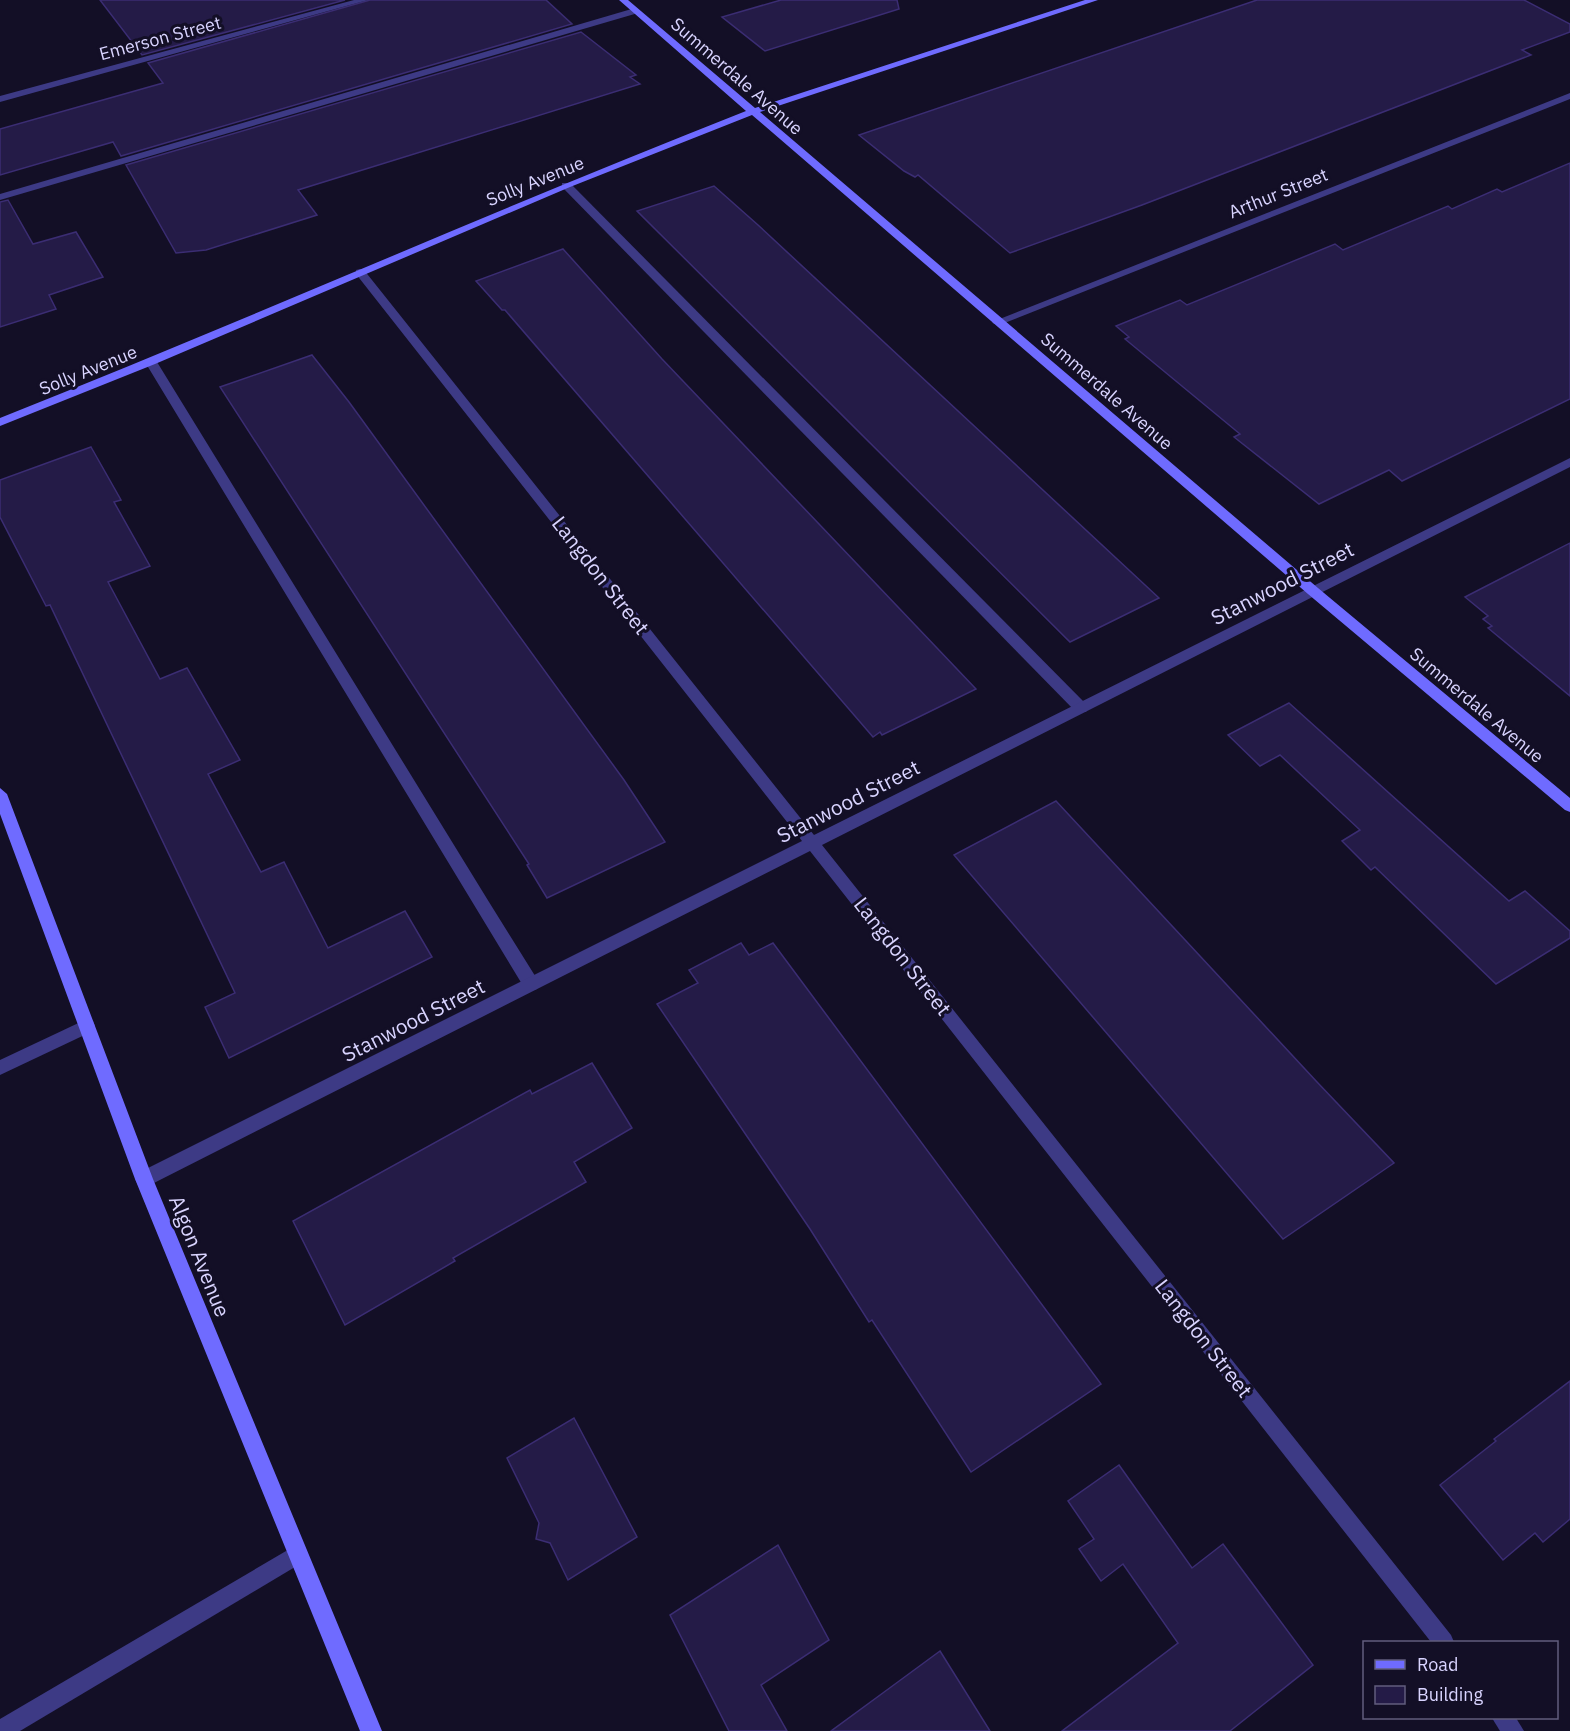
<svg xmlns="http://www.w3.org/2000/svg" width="1570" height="1731" font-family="'IBM Plex Sans',sans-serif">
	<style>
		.building { fill: #241b47; stroke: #3b2d73; stroke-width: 1.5 }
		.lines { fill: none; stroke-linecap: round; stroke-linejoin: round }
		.lane { fill: #3d3a85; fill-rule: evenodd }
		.street { fill: #3d3a85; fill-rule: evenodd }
		.secondary { fill: #6f6bff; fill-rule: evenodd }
		.labels { text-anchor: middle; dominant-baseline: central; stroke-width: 6; stroke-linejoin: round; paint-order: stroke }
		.far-street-label { font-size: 18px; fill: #d9d4ff; stroke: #130f26 }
		.street-label { font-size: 21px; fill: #d9d4ff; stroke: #130f26 }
	</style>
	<rect width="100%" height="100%" fill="#130f26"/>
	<g class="building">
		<path d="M100,0H345L142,55Z"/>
		<path d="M370,0H546L572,24L121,156L113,142L0,175V129L163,83L148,63Z"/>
		<path d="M781,0H897L899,9L765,51L722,17Z"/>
		<path d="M1257,0H1524L1570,24V32L1522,50L1531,55L1142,205L1010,253L918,175L915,177L904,171L859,135Z"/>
		<path d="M581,32L636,75L630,77L640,84L298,190L317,215L206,250L176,253L126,165Z"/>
		<path d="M1570,163V399L1402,481L1389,470L1319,504L1234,437L1240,434L1125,339L1129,337L1116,326L1180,300L1187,305L1335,244L1343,250L1448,206L1452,209L1497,189L1502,192Z"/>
		<path d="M714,186L758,225L1159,598L1070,642L637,211Z"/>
		<path d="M8,200L33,244L76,232L103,277L49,295L56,309L0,327V202Z"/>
		<path d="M563,249L662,359L976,689L882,735L880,732L873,737L505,310H502L476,281Z"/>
		<path d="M312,355L349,402L624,780L665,842L547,898L527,865L529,864L220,387Z"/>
		<path d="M91,447L121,500L114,502L150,566L108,582L160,679L187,668L240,760L208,774L261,872L284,862L328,948L405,911L432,957L229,1058L205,1007L235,993L50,605L46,606L0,517V480Z"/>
		<path d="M1570,543V696L1488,628L1492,626L1483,619L1488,616L1465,597Z"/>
		<path d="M1289,703L1509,901L1525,891L1570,931V938L1496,984L1375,867L1371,870L1342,841L1360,830L1280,755L1260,766L1228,735Z"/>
		<path d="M1056,801L1317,1082L1394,1163L1283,1239L954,855Z"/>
		<path d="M741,943L749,955L773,943L1101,1384L971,1472L872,1320L869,1322L810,1229L657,1004L698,983L689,970Z"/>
		<path d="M592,1063L632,1128L574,1162L586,1182L453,1258L455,1261L345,1325L293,1221L530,1090L532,1094Z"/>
		<path d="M1570,1381V1519L1543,1542L1535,1533L1503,1560L1440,1485L1496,1441L1494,1439Z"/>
		<path d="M574,1418L637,1537L568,1580L550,1543L536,1539L539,1523L507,1458Z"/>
		<path d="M1119,1465L1192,1568L1223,1544L1313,1665L1230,1731H1062L1178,1643L1123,1564L1101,1581L1079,1549L1094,1539L1068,1501Z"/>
		<path d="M778,1545L829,1640L761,1685L787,1731H729L670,1615Z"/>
		<path d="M940,1651L990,1731H831L891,1687Z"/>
	</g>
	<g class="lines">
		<g class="lane">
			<path d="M635,8L639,11L638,13L0,200V194Z"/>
			<path d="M562,183H570L1086,704L1088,708L1086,712H1076L562,187Z"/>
			<path d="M151,358L157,362L489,902L537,979L539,984L537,989L531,991L525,989L145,362Z"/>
			<path d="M87,1019L93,1021L95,1026L93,1031L0,1075V1060Z"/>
			<path d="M298,1544L305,1547L308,1554L305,1561L20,1731H0V1719Z"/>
		</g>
		<g class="street">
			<path d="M354,0H368L0,102V96Z"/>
			<path d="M1570,93V99L1002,324H994L992,322Z"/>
			<path d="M360,269L364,270L814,835L1570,458V467L822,845L1451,1635L1454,1642H1431L810,851L150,1185L144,1187L138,1185L135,1179L138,1173L802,841L356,274V270Z"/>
			<path d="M1492,1718H1516L1524,1731H1500Z"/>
		</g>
		<g class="secondary">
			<path d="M619,0H628L755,108L1085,0H1098L760,112L1318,588L1570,798V812L1565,810L1308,594L752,115L570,187L155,364L0,426V418C250,319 496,209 746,111Z"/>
			<path d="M0,788L7,794L153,1179L382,1731H360L135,1179L0,814Z"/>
		</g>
	</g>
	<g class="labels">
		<g class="far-street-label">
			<text transform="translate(160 38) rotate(-15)">Emerson Street</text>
			<text transform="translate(737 76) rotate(41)">Summerdale Avenue</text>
			<text transform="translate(535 181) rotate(-22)">Solly Avenue</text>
			<text transform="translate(1278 193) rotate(-22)">Arthur Street</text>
			<text transform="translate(88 370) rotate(-22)">Solly Avenue</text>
			<text transform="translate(1107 391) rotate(41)">Summerdale Avenue</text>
			<text transform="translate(1477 705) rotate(40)">Summerdale Avenue</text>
		</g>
		<g class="street-label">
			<text transform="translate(601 575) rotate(52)">Langdon Street</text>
			<text transform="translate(1282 583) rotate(-27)">Stanwood Street</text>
			<text transform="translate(848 801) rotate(-27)">Stanwood Street</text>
			<text transform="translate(903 956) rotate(52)">Langdon Street</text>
			<text transform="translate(413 1020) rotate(-27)">Stanwood Street</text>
			<text transform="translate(200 1256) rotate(68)">Algon Avenue</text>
			<text transform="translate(1204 1338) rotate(52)">Langdon Street</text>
		</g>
	</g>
	<rect x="1363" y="1641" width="195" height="78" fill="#130f26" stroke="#625e7d" stroke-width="1.5"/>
	<rect x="1375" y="1660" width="30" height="9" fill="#6f6bff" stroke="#625e7d" stroke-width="1.5"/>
	<text x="1417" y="1671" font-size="18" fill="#d9d4ff">Road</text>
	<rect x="1375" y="1686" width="30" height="18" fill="#241b47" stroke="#625e7d" stroke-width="1.5"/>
	<text x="1417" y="1701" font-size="18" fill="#d9d4ff">Building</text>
</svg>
